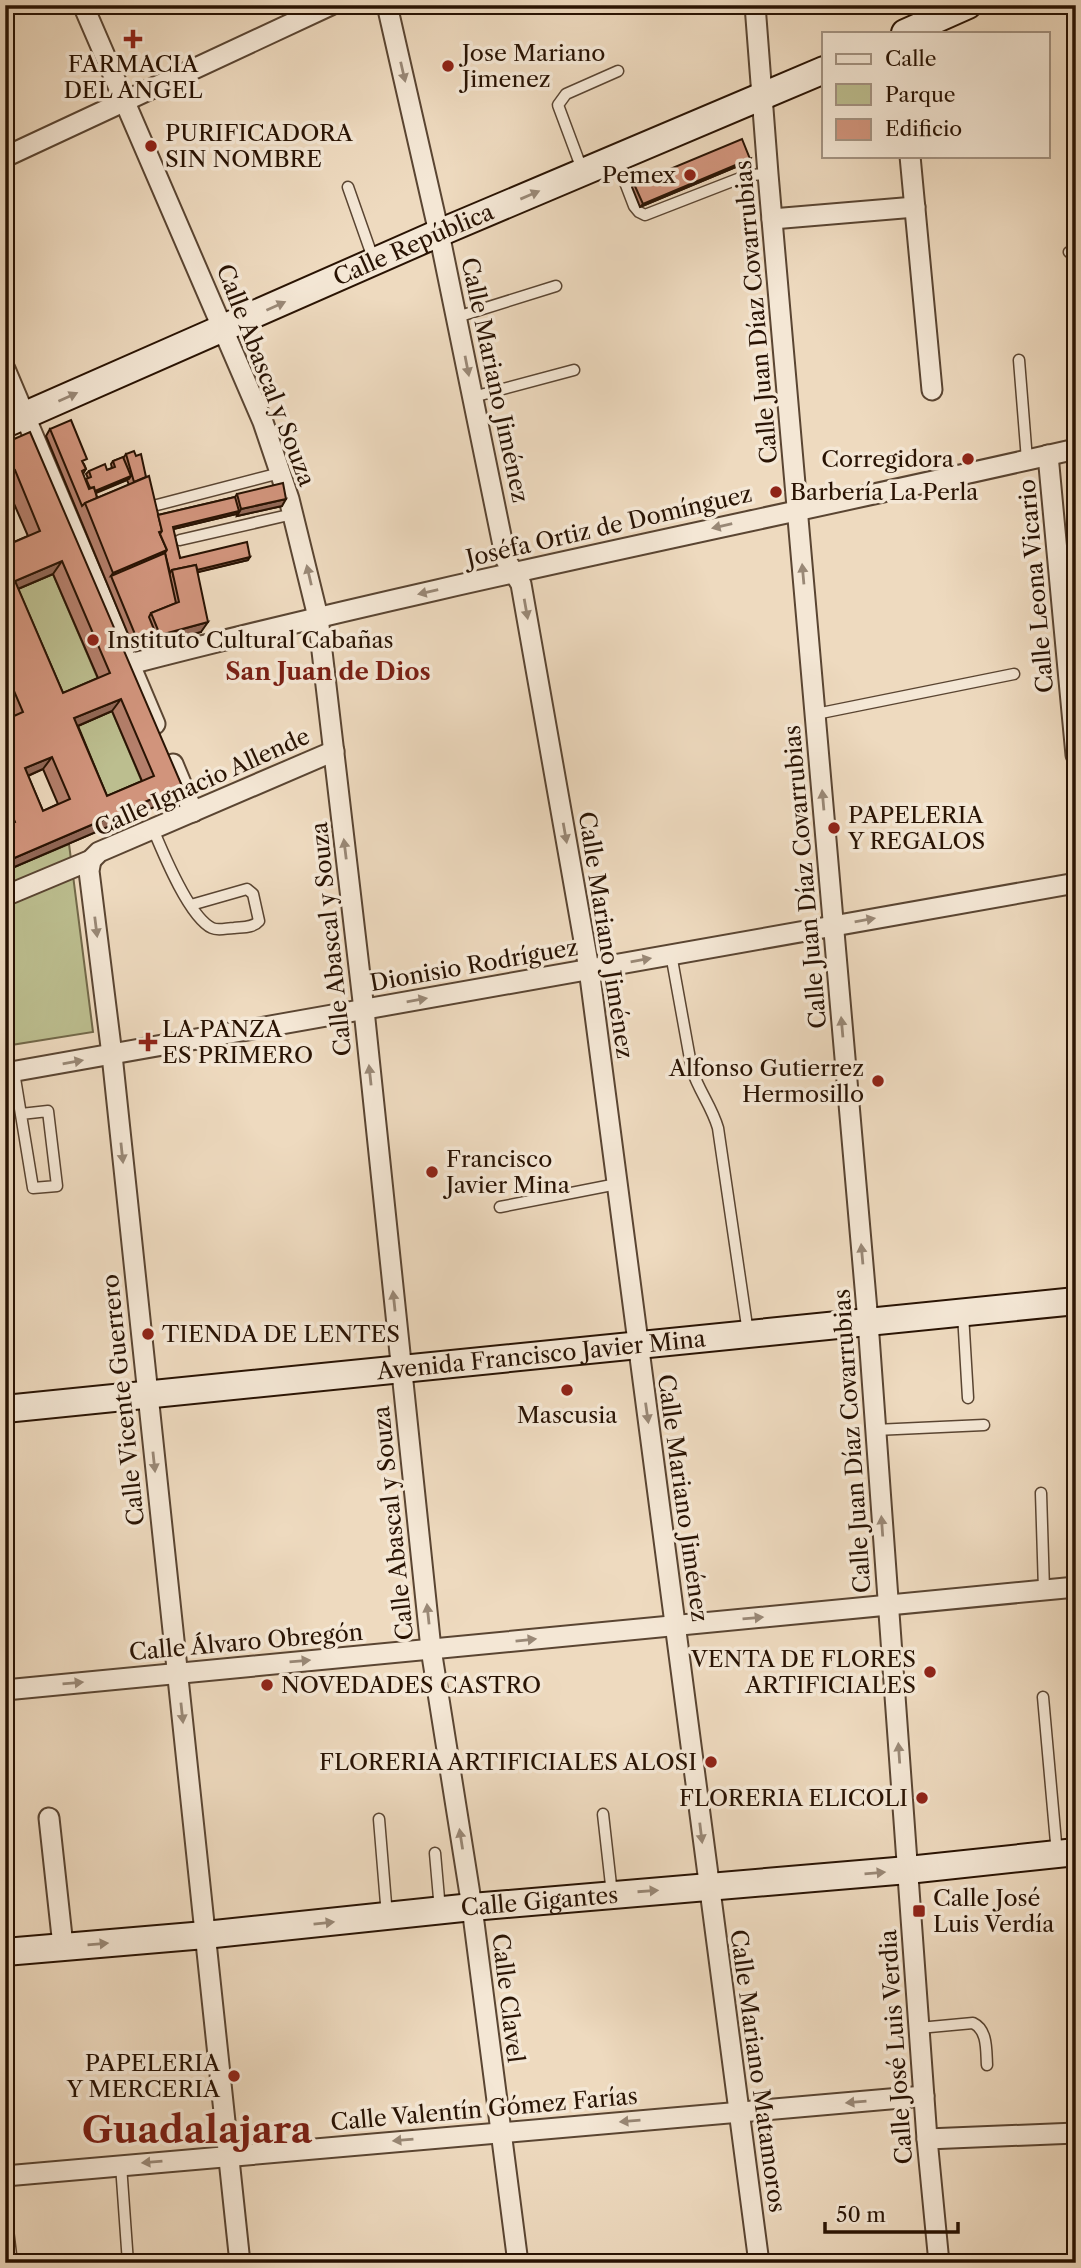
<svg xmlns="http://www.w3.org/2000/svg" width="1081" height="2268" font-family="'Libre Caslon Text',serif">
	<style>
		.green { fill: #bcbe8f; stroke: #726849; stroke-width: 2 }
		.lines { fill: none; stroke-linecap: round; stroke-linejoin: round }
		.lane-casing { stroke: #5a4532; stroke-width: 13 }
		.street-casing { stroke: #5a4532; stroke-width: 23 }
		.secondary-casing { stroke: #291303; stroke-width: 30 }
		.lane { stroke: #f4e7d5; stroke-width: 10 }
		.street { stroke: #f4e7d5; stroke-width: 19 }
		.secondary { stroke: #f4e7d5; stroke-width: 26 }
		.wall { fill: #b47f6b; stroke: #291303; stroke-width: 2; fill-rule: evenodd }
		.shaded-wall { fill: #926857; stroke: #291303; stroke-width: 2 }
		.building { fill: #d1947c; stroke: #291303; stroke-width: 2; fill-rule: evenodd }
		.oneway { fill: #998876 }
		.poi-dot { fill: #8f2418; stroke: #f4e7d5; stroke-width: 2.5 }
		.labels { text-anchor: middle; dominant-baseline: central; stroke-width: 7; stroke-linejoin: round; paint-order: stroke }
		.poi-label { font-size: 23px; fill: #291303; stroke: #f4e7d5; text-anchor: start }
		.street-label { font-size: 23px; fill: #291303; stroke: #f4e7d5 }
		.neighbourhood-label { font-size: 24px; font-weight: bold; fill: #7a1f14; stroke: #f4e7d5 }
		.town-label { font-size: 37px; font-weight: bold; fill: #7a1f14; stroke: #f4e7d5 }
	</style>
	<rect width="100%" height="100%" fill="#eedabf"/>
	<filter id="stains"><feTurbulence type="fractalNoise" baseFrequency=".00286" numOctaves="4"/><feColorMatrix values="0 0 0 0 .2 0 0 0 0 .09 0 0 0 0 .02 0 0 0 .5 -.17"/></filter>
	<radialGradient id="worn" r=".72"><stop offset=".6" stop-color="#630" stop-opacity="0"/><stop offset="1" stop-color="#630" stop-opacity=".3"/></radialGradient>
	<g class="green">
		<path d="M53,574L101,686L54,706L6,594Z"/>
		<path d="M112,711L145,789L98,809L66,731Z"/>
		<path d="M69,844L93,1032L5,1046V871Z"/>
	</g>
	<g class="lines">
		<defs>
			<g id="lane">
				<path d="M295,5L301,19"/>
				<path d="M616,159L634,206L639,212L645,215L748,175L768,174"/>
				<path d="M583,172L558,105L566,94L618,71"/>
				<path d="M348,187L374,261"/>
				<path d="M1069,252L1076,250"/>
				<path d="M457,317L556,286"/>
				<path d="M1019,360L1027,460"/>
				<path d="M473,397L574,370"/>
				<path d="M153,506L280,473"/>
				<path d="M180,540L293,514"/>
				<path d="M816,714L1014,674"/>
				<path d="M153,829C163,853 189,917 212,928C218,931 227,928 234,928C243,927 253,928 259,921L253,894L247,889L191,905"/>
				<path d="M671,954L692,1070C699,1091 712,1107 718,1128L748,1333"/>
				<path d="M14,1072L33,1188L57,1186L48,1111L21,1114"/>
				<path d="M500,1207L617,1184"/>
				<path d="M963,1314L968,1398"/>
				<path d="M875,1430L984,1425"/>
				<path d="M1041,1493L1044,1590"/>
				<path d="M1043,1697L1057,1854"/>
				<path d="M603,1814L612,1894"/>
				<path d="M379,1819L387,1916"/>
				<path d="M435,1853L440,1910"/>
				<path d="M919,2028L973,2023C988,2030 986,2051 987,2065"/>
				<path d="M121,2165L128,2263"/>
				<path d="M5,2205L12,2263"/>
			</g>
			<g id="street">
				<path d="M83,5L263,422L289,499L318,617L364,1010L431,1649L472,1907L518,2263"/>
				<path d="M387,5L439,233L506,560L521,584L589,969L759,2263"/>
				<path d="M755,5L768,174L868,1322L927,2139L939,2263"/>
				<path d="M910,156L932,390"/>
				<path d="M5,157L331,5"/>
				<path d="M772,219L915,207"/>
				<path d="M5,369L155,724"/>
				<path d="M1048,455L1076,755"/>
				<path d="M130,664C443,583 761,521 1076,449"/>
				<path d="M173,764L193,812"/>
				<path d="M91,860L89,871L112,1055L240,2263"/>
				<path d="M5,896L91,860L99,852L334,751"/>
				<path d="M5,1073L1076,883"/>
				<path d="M5,1690L1076,1587"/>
				<path d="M49,1818L63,1946"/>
				<path d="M927,2139L1076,2133"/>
				<path d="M5,2176L924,2096"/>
			</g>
			<g id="secondary">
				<path d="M905,33L968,5"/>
				<path id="s1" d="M5,424L439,233L824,70"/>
				<path id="s2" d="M5,1409L1076,1301"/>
				<path id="s3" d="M5,1952L205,1935L472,1907L908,1870L1076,1852"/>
			</g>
		</defs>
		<use href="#lane" class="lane-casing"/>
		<use href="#street" class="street-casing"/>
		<use href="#secondary" class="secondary-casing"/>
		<use href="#lane" class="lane"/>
		<use href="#street" class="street"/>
		<use href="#secondary" class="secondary"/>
	</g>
	<g class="wall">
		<path d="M750,159L748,162L640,207L632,187L634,184Z"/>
		<path d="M50,429L84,464L86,469L83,474L85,480L88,478L86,474L89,471L107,470L112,468L111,464L113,461L124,457L126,454L146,477L158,515L235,497L237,494L282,506L237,516L236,514L173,529L180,558L248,560L197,572L201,632L135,651L46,436ZM127,480L129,485L97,498L96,493Z"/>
		<path d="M5,443L182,786L173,799L5,871V720L11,717L5,703V546L28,536L5,483ZM53,574L98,678L63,693L18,589ZM112,711L142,781L107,796L78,726ZM43,769L58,804L43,811L28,776Z"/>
	</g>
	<g class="shaded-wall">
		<path d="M750,159L748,162L640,207L643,204Z"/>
		<path d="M15,470L6,483L5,474Z"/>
		<path d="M131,476L129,479L89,495L92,492Z"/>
		<path d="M286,499L282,506L237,516L241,509Z"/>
		<path d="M239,511L236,514L170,530L173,527Z"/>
		<path d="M167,550L160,560L111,576L113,573Z"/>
		<path d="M250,557L248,560L174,578L173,575Z"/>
		<path d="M62,561L53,574L6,594L15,581Z"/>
		<path d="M208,622L201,632L153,645L160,635Z"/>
		<path d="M158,639L153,645L135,651L139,644Z"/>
		<path d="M121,699L112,711L66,731L74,718Z"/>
		<path d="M52,757L43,769L16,781L25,768Z"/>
		<path d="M182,786L173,799L5,871V862Z"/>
	</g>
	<g class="building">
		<path d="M742,139L750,159L643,204L634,184Z"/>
		<path d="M71,420L87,459L82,461L86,469L82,471L89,489L94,487L97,498L85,503L82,506L50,429Z"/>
		<path d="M30,432L182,786L5,862V827L15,822L5,799V720L23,712L5,670V546L40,531L15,470L5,474V443ZM62,561L110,673L63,693L15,581ZM121,699L154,776L107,796L74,718ZM52,757L70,799L43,811L25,768Z"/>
		<path d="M134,451L136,456L141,454L146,477L134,482L126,454Z"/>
		<path d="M123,457L131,476L95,491L94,487L90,488L86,479L91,477L89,471L105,464L107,470L115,467L113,461Z"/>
		<path d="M149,476L162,531L159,532L167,550L113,573L85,503Z"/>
		<path d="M283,483L286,499L241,509L237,494Z"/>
		<path d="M235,497L239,511L173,527L180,558L247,542L250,557L197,570L196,565L172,570L170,573L165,553L167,550L160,534L162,531L158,515Z"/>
		<path d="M165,553L176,603L151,613L149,617L158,639L139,644L111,576Z"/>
		<path d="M196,565L208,622L160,635L151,613L179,602L172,570Z"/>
	</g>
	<defs><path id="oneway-solid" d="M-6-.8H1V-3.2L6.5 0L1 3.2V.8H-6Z" transform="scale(1.75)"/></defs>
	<g class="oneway">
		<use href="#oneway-solid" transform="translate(403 72) rotate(77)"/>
		<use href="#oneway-solid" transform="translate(530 195) rotate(-23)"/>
		<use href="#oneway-solid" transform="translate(276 306) rotate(-24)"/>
		<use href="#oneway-solid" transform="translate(467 366) rotate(79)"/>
		<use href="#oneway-solid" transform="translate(68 397) rotate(-24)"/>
		<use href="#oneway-solid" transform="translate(722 526) rotate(167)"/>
		<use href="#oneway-solid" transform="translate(803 574) rotate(-95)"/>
		<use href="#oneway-solid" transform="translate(309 575) rotate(-103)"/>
		<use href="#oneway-solid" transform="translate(428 592) rotate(167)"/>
		<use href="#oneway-solid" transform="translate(526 609) rotate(80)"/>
		<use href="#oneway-solid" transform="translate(823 800) rotate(-95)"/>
		<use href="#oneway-solid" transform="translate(565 833) rotate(80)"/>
		<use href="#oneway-solid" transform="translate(345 849) rotate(-97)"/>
		<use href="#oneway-solid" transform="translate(865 920) rotate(-10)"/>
		<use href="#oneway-solid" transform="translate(96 927) rotate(83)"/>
		<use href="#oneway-solid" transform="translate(641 960) rotate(-10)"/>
		<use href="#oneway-solid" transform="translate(417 1000) rotate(-10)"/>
		<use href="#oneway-solid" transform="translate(842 1027) rotate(-95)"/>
		<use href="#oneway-solid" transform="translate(73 1062) rotate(-10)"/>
		<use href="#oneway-solid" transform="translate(370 1075) rotate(-96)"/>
		<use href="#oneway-solid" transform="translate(122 1153) rotate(84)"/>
		<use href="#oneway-solid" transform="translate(862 1254) rotate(-95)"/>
		<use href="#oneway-solid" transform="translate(394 1301) rotate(-96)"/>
		<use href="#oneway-solid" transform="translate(647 1413) rotate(82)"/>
		<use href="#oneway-solid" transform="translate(154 1462) rotate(84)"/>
		<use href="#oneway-solid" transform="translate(882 1526) rotate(-94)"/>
		<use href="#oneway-solid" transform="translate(428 1614) rotate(-96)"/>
		<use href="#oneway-solid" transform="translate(753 1618) rotate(-5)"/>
		<use href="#oneway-solid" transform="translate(526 1640) rotate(-6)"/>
		<use href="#oneway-solid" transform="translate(300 1661) rotate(-5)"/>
		<use href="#oneway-solid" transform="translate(73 1683) rotate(-5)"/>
		<use href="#oneway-solid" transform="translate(182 1713) rotate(84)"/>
		<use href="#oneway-solid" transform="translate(899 1753) rotate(-94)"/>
		<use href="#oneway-solid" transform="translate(701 1833) rotate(83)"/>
		<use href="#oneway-solid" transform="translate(461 1839) rotate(-99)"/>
		<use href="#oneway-solid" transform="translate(875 1873) rotate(-5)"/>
		<use href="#oneway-solid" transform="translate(648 1891) rotate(-4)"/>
		<use href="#oneway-solid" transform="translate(324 1923) rotate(-6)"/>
		<use href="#oneway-solid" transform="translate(98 1944) rotate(-5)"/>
		<use href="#oneway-solid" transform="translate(856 2102) rotate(175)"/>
		<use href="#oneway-solid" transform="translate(630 2121) rotate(175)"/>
		<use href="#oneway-solid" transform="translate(403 2140) rotate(175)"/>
		<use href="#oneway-solid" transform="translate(152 2162) rotate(175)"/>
	</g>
	<g class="poi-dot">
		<path d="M129.5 28.5h7v7h7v7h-7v7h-7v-7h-7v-7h7z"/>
		<circle cx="448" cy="66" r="7"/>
		<circle cx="151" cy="146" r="7"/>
		<circle cx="690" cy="175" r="7"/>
		<circle cx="968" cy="459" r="7"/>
		<circle cx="776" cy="492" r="7"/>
		<circle cx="93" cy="640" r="7"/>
		<circle cx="834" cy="828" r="7"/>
		<path d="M144.5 1031.5h7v7h7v7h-7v7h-7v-7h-7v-7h7z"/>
		<circle cx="878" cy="1081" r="7"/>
		<circle cx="432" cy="1172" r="7"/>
		<circle cx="148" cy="1334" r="7"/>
		<circle cx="567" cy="1390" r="7"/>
		<circle cx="930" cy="1672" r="7"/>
		<circle cx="267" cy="1685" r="7"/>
		<circle cx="711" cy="1762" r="7"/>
		<circle cx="922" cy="1798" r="7"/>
		<rect x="912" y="1904" width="14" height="14" rx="3.5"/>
		<circle cx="234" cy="2076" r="7"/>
	</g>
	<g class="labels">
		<g class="poi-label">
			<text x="462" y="53">Jose Mariano<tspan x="462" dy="26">Jimenez</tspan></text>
			<text x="133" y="64" text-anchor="middle">FARMACIA<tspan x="133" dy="26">DEL ANGEL</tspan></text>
			<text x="165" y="133">PURIFICADORA<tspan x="165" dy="26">SIN NOMBRE</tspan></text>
			<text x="676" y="175" text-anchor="end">Pemex</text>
			<text x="954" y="459" text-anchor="end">Corregidora</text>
			<text x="790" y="492">Barbería La Perla</text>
			<text x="107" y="640">Instituto Cultural Cabañas</text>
			<text x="848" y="815">PAPELERIA<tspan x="848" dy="26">Y REGALOS</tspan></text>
			<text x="162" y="1029">LA PANZA<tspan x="162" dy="26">ES PRIMERO</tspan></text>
			<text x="864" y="1068" text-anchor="end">Alfonso Gutierrez<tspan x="864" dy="26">Hermosillo</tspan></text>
			<text x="446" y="1159">Francisco<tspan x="446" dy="26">Javier Mina</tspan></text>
			<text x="162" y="1334">TIENDA DE LENTES</text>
			<text x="567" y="1415" text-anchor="middle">Mascusia</text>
			<text x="916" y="1659" text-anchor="end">VENTA DE FLORES<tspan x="916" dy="26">ARTIFICIALES</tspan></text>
			<text x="281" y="1685">NOVEDADES CASTRO</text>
			<text x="697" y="1762" text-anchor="end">FLORERIA ARTIFICIALES ALOSI</text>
			<text x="908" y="1798" text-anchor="end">FLORERIA ELICOLI</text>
			<text x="933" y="1898">Calle José<tspan x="933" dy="26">Luis Verdía</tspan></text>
			<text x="220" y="2063" text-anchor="end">PAPELERIA<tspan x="220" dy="26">Y MERCERIA</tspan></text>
		</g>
		<g class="street-label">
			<text stroke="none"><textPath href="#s1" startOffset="446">Calle República</textPath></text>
			<text transform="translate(756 312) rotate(-95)">Calle Juan Díaz Covarrubias</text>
			<text transform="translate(266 375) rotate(69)">Calle Abascal y Souza</text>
			<text transform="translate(495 380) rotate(78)">Calle Mariano Jiménez</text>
			<text transform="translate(609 526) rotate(-13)">Joséfa Ortiz de Domínguez</text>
			<text transform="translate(1036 586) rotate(-95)">Calle Leona Vicario</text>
			<text transform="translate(202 782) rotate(-24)">Calle Ignacio Allende</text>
			<text transform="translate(805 877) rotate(-95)">Calle Juan Díaz Covarrubias</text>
			<text transform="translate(606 935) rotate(81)">Calle Mariano Jiménez</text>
			<text transform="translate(331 939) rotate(-96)">Calle Abascal y Souza</text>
			<text transform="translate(474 965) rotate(-10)">Dionisio Rodríguez</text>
			<text stroke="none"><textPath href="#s2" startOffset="539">Avenida Francisco Javier Mina</textPath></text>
			<text transform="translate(123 1400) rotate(-96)">Calle Vicente Guerrero</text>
			<text transform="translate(852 1441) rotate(-94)">Calle Juan Díaz Covarrubias</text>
			<text transform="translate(683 1498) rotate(82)">Calle Mariano Jiménez</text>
			<text transform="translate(393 1523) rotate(-96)">Calle Abascal y Souza</text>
			<text transform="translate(246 1642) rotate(-5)">Calle Álvaro Obregón</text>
			<text stroke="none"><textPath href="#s3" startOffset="537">Calle Gigantes</textPath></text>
			<text transform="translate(508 1998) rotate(83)">Calle Clavel</text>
			<text transform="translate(896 2047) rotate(-94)">Calle José Luis Verdia</text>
			<text transform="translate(758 2071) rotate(82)">Calle Mariano Matamoros</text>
			<text transform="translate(484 2109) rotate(-5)">Calle Valentín Gómez Farías</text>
		</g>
		<g class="neighbourhood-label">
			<text x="328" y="671">San Juan de Dios</text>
		</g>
		<g class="town-label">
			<text x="197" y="2130">Guadalajara</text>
		</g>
	</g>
	<rect width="1081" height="2268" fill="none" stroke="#eedabf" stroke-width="28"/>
	<rect x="7" y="7" width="1067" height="2254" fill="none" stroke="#291303" stroke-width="3.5"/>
	<rect x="14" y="14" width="1053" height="2240" fill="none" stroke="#291303" stroke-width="2"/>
	<rect x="822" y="32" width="228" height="126" fill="#f4e7d5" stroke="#a39281" stroke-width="2"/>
	<rect x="836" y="54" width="35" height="10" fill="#f4e7d5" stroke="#a39281" stroke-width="2"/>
	<text x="885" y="66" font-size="21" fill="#291303">Calle</text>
	<rect x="836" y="84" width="35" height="21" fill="#bcbe8f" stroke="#a39281" stroke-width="2"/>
	<text x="885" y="102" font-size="21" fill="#291303">Parque</text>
	<rect x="836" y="119" width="35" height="21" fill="#d1947c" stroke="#a39281" stroke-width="2"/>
	<text x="885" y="136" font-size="21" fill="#291303">Edificio</text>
	<path d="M825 2222v10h133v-10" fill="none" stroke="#291303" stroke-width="3.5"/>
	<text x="836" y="2222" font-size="21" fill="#291303" stroke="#f4e7d5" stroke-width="5" paint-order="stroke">50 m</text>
	<rect width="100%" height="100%" filter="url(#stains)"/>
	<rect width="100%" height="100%" fill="url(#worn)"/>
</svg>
